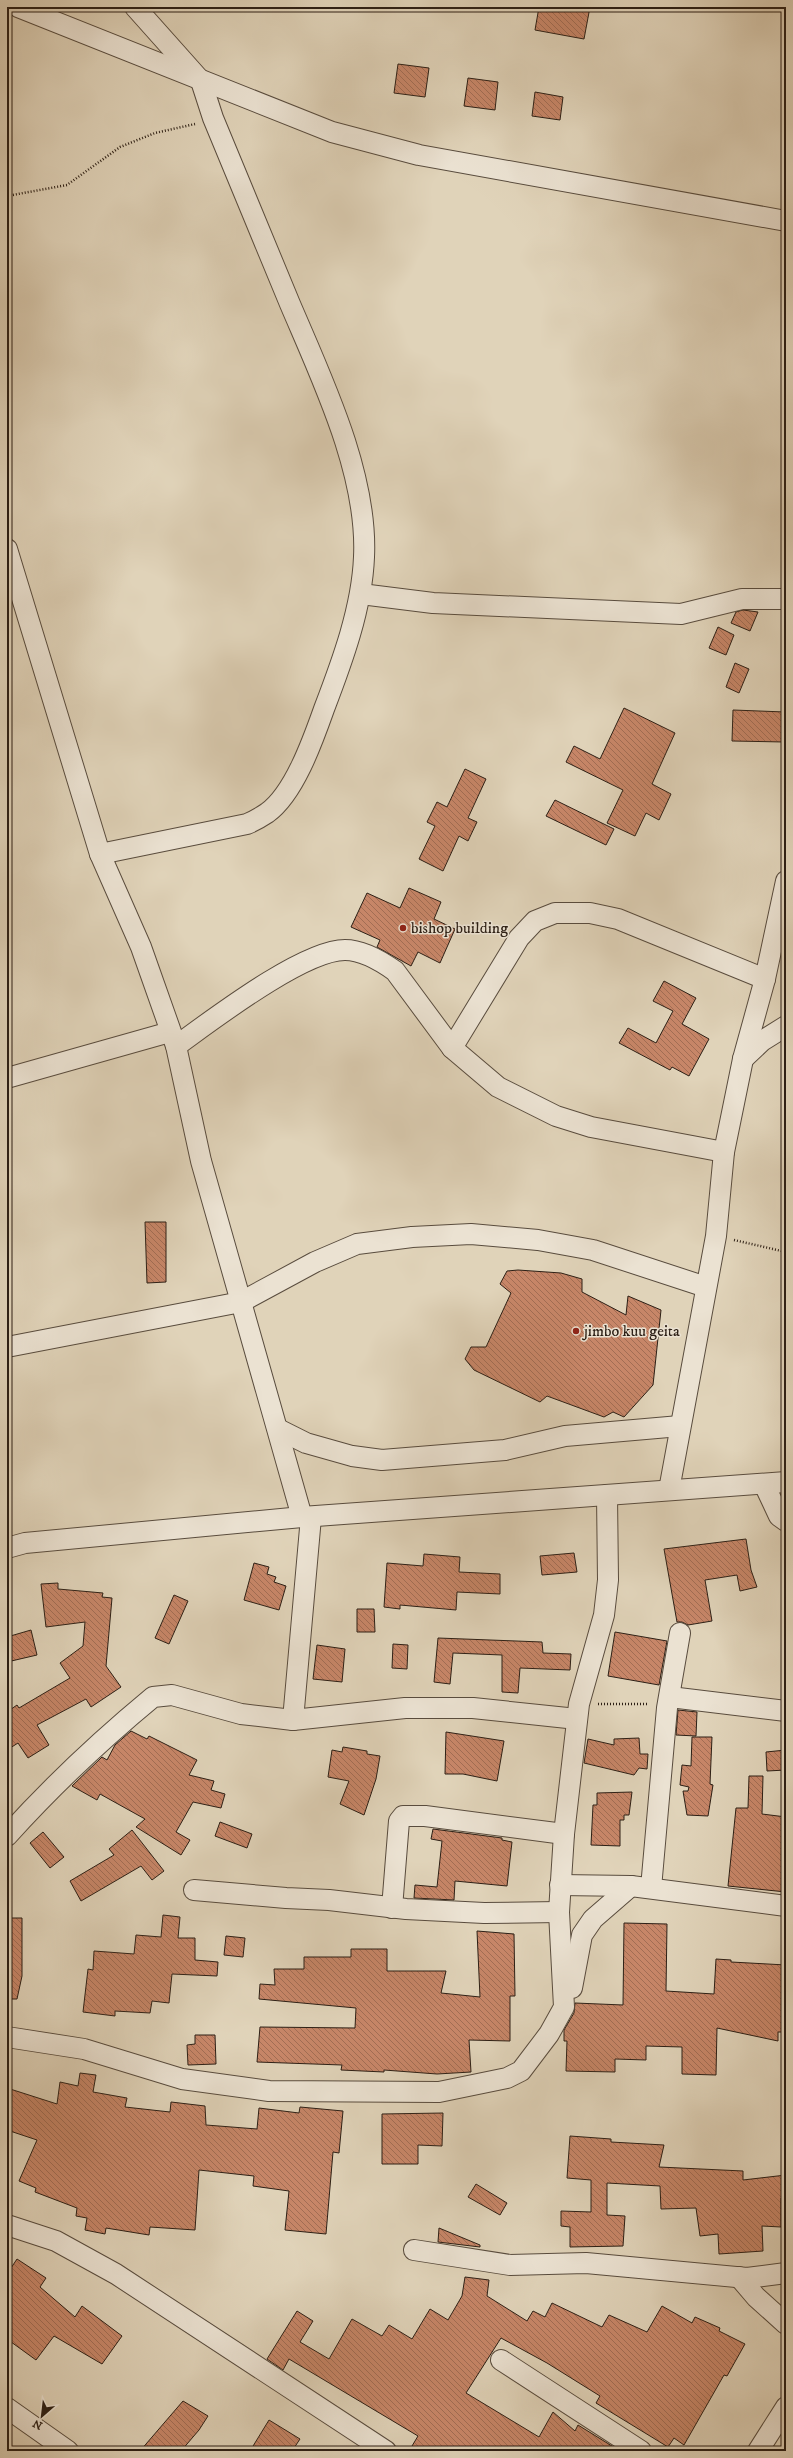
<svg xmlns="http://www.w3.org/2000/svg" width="793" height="2458" font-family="'IM FELL DW Pica',serif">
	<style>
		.building { fill: url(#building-back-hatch); stroke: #2c1f15 }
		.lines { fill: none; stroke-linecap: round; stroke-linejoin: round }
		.minor-casing { stroke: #594c3e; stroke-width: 22 }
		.path { stroke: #2c1f15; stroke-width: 2.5; stroke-dasharray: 1 2; stroke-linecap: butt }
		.minor { stroke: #ebe2d2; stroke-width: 20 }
		.poi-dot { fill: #8f2418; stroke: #ebe2d2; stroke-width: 1.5 }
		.labels { text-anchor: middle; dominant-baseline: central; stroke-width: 3; stroke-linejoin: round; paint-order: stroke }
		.poi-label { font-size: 16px; fill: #2c1f15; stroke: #ebe2d2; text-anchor: start }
	</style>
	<defs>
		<pattern id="building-back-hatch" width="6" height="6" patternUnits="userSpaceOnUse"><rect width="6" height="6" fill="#c78668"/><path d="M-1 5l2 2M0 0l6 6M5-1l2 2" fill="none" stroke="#a26d54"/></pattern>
	</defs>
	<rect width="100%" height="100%" fill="#e0d3b9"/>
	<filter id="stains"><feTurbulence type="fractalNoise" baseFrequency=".005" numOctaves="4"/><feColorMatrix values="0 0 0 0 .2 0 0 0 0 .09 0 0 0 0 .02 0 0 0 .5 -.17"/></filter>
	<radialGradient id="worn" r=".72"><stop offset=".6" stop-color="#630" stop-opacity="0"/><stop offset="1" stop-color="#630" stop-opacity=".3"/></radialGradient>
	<g class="building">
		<path d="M539,7H590L584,39L535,30Z"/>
		<path d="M398,64L429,68L425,97L394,93Z"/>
		<path d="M468,78L498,82L495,110L464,106Z"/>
		<path d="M535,92L563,97L560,120L532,116Z"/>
		<path d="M743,610L758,612L750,631L731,623L736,612Z"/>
		<path d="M718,627L734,635L726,655L709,648Z"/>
		<path d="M735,663L749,669L739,693L726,687Z"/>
		<path d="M624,708L675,733L652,784L671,794L659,820L646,813L635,836L607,823L623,790L566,762L574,746L600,759Z"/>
		<path d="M733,710L785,712L784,742L732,741Z"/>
		<path d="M465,769L486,779L468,818L477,822L468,841L459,836L443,871L419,859L435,826L427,822L437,802L447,807Z"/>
		<path d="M555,800L614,829L606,845L546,816Z"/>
		<path d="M409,888L441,902L434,919L455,929L440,963L418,952L411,966L377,947L380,940L351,927L367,893L400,908Z"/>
		<path d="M664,981L696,998L682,1024L709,1039L689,1076L672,1067L670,1070L619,1043L628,1028L656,1043L673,1011L653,1001Z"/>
		<path d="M145,1222H166V1282L147,1283Z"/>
		<path d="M518,1270L561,1273L582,1279V1292L626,1315L628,1296L661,1310L653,1385L624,1417L613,1412L604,1417L547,1396L540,1402L474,1370L465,1359L471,1347H486L511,1293L500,1284L507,1271Z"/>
		<path d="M746,1539L751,1570L757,1587L740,1591L737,1575L705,1580L712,1621L688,1625L682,1622H677L664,1549Z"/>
		<path d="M574,1553L577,1572L542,1575L540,1556Z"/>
		<path d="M424,1554L460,1557L459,1572L500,1574V1594L457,1592L456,1610L400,1605V1609L384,1607L387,1563L423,1566Z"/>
		<path d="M254,1563L269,1567L267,1574L276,1577L274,1582L286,1586L279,1610L244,1600Z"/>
		<path d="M58,1583V1589L103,1593L102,1597L112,1598L106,1666L121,1687L91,1707L86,1699L37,1725L49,1745L28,1758L18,1743L7,1750V1712L17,1705L19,1708L70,1678L60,1663L83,1646L85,1622L46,1627L41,1584Z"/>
		<path d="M174,1595L188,1601L169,1644L155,1638Z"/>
		<path d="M357,1609H374L375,1632H357Z"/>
		<path d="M31,1630L37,1655L7,1662V1637Z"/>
		<path d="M615,1632L667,1641L659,1685L608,1676Z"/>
		<path d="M438,1638L542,1642L543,1653L571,1654L570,1670L520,1668L518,1693L502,1692V1655L453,1653L450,1684L434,1682Z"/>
		<path d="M393,1644L408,1645L407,1669L392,1668Z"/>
		<path d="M317,1645L345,1649L342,1682L313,1679Z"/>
		<path d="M678,1710L697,1712L696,1736L676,1735Z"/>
		<path d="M131,1731L147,1739L149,1736L197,1760L189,1775L214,1781L211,1790L225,1794L221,1808L193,1802L176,1832L190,1840L181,1855L136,1827L145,1819L100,1794L97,1800L72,1786L102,1757L107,1760L115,1745Z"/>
		<path d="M446,1732L504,1741L497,1781L463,1774H445Z"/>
		<path d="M692,1737H712L710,1784L713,1785L708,1816L687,1815L683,1791H688L689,1787L680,1785L682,1765L691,1766Z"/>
		<path d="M639,1738L640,1754H648L647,1769L639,1768L634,1775L584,1763L588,1739L614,1745V1739Z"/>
		<path d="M343,1747L367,1751V1754L380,1756L376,1779L364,1815L340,1804L349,1781L328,1777L332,1750L342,1752Z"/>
		<path d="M786,1750V1770L767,1771L766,1752Z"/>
		<path d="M749,1776H763L762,1814L786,1817V1892L728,1886L736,1808H748Z"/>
		<path d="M632,1792L629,1815H624V1820H620V1846L591,1845L593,1805H597V1793Z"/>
		<path d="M220,1822L252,1834L247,1848L215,1836Z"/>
		<path d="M433,1829L502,1838V1840L512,1842L507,1886L455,1881L454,1900L414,1898L415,1885L437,1887L442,1841L431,1839Z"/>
		<path d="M132,1830L164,1871L152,1880L141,1866L81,1901L70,1881L114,1855L109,1849Z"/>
		<path d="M43,1832L64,1857L50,1868L30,1843Z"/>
		<path d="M163,1915L180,1917L178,1938H195V1960L218,1962L217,1976L172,1974L169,2003L152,2001L150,2013L115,2011V2016L83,2012L88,1969L93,1970L94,1951L134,1954L136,1935L161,1937Z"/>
		<path d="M8,1918H22V1976L17,1999H7Z"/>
		<path d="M624,1923L667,1924L666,1991L714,1994L716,1959L731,1960V1962L786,1965V2032H778V2041L717,2028L716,2075L682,2074V2047L646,2046V2060L615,2059V2072L566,2071L567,2041H564V2030L574,2013L575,2003L623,2005Z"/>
		<path d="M477,1931L514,1934L515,1996H510V2041L469,2040L471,2072L437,2074L384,2070V2072L341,2070L342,2065L257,2062L260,2027L355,2028L356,2008L259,1999L260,1984L275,1985L274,1969H304V1957H351V1949H387V1971H446L441,1993L480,1997Z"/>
		<path d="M226,1936L245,1938L243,1957L224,1955Z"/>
		<path d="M195,2035H215L216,2064L188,2065L187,2045L195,2044Z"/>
		<path d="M80,2073L96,2075L93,2092L127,2098L125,2107L170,2112L171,2102L205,2106L206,2125L257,2129L259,2108L299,2113L300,2107L343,2111L339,2153L333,2152L326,2234L285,2230L289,2191L253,2186L254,2176L199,2170L195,2230L150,2227L149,2235L106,2228L105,2234L85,2230L87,2218L76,2216L77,2208L35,2192L36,2188L19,2181L37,2140L7,2130V2088L57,2104L60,2082L78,2086Z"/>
		<path d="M443,2113L442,2146L418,2145V2164H382V2114Z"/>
		<path d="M570,2136L611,2139V2142L664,2145L659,2167L743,2171V2180L786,2175V2198H781V2227L762,2226L763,2251L719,2254L718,2234L700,2236L696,2208L661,2209L660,2186L607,2183V2215L625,2216L623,2246L570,2247V2227L561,2226V2211L591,2212V2180L567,2178Z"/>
		<path d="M476,2184L507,2203L500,2215L468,2197Z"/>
		<path d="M439,2228L480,2245V2247L438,2242Z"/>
		<path d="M17,2259L46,2278L40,2287L75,2317L82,2306L122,2336L102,2364L54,2336L36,2360L7,2339V2274Z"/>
		<path d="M465,2277L489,2280L487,2296L527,2321L533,2311L545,2317L552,2303L602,2327L609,2315L647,2332L662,2306L692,2323L695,2317L720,2328L719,2331L745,2344L727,2376L724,2375L684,2445L674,2438L668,2447L596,2403L600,2396L547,2363L501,2338L466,2393L539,2437L553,2412L575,2431L578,2425L620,2451H409L418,2436L289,2359L283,2370L267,2359L297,2311L313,2321L300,2342L329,2359L352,2319L382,2336L389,2325L412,2339L430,2309L448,2320L462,2296Z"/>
		<path d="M183,2401L208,2416L199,2430L181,2451H140Z"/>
		<path d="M269,2420L300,2439L292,2451H250Z"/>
	</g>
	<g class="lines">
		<defs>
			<g id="minor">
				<path d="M18,7L332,132L419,155L786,221"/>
				<path d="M7,549L100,854L141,947L176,1046L201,1161L302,1517"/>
				<path d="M361,594L433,603L681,614L742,599H786"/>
				<path d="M100,854L247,824C254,821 261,817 267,813C294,794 313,740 324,709C342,662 362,608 364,557C368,474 322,379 290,304C264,242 239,180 213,118L201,81L135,7"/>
				<path d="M176,1046C211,1021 303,950 345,950C363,950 381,961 395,971L452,1048L498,1087L556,1116L591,1127L724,1152"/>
				<path d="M452,1048L519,938L535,921L555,913H590L618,919L765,979"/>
				<path d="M743,1059L762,1041L786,1026"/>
				<path d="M7,1078L170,1032"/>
				<path d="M7,1347L241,1302L315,1262L357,1244L412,1237L471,1234L538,1240L593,1250L706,1287"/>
				<path d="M278,1429L306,1443L352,1456L382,1460L505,1450L565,1436L680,1426"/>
				<path d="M764,1484L779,1516L786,1521"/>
				<path d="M669,1490L716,1236L724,1152L743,1059L765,979L786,881"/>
				<path d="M7,1548L25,1543L302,1517L786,1482"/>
				<path d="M670,1697L786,1711"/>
				<path d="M293,1720L311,1517"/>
				<path d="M7,1836C52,1786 101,1740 153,1697L172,1695L241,1714L293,1720L405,1708H473L577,1719"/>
				<path d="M560,1885L631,1886L786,1906"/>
				<path d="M651,1888L667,1708L680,1633"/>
				<path d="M194,1890L286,1898L329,1900L406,1909L484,1913L559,1912"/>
				<path d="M392,1908L399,1821L403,1816H425L564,1834"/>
				<path d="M572,1988L582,1935L593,1919L631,1886"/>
				<path d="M7,2037L84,2049L182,2079L269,2091L439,2092L507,2078L521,2071L549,2034L564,2007L559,1912L564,1834L579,1704L604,1615L608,1580L607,1495"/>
				<path d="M7,2225L56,2241L116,2274L386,2451"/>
				<path d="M414,2250L510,2265L586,2263L747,2278L786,2273"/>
				<path d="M739,2277L756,2297L786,2324"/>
				<path d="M501,2360L641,2451"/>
				<path d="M7,2408L68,2451"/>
				<path d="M758,2451L786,2407"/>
			</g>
		</defs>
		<use href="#minor" class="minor-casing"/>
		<g class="path">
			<path d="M7,196L67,185L120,147L155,133L195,124"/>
			<path d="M734,1240L786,1252"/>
			<path d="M598,1704H649"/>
		</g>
		<use href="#minor" class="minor"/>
	</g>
	<g class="poi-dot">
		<circle cx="403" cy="928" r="4"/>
		<circle cx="576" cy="1331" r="4"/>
	</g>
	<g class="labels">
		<g class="poi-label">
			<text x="411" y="928">bishop building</text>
			<text x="584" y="1331">jimbo kuu geita</text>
		</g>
	</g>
	<rect width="793" height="2458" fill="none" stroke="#e0d3b9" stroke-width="24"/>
	<rect x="8" y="8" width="777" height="2442" fill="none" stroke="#2c1f15" stroke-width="2"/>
	<rect x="12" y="12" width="769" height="2434" fill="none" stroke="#2c1f15"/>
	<g transform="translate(42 2416) rotate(208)" stroke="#ebe2d2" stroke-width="3" paint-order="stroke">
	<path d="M0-3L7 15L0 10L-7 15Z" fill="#2c1f15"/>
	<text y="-6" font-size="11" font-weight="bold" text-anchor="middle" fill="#2c1f15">N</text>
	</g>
	<rect width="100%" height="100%" filter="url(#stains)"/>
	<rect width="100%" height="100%" fill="url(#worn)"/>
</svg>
